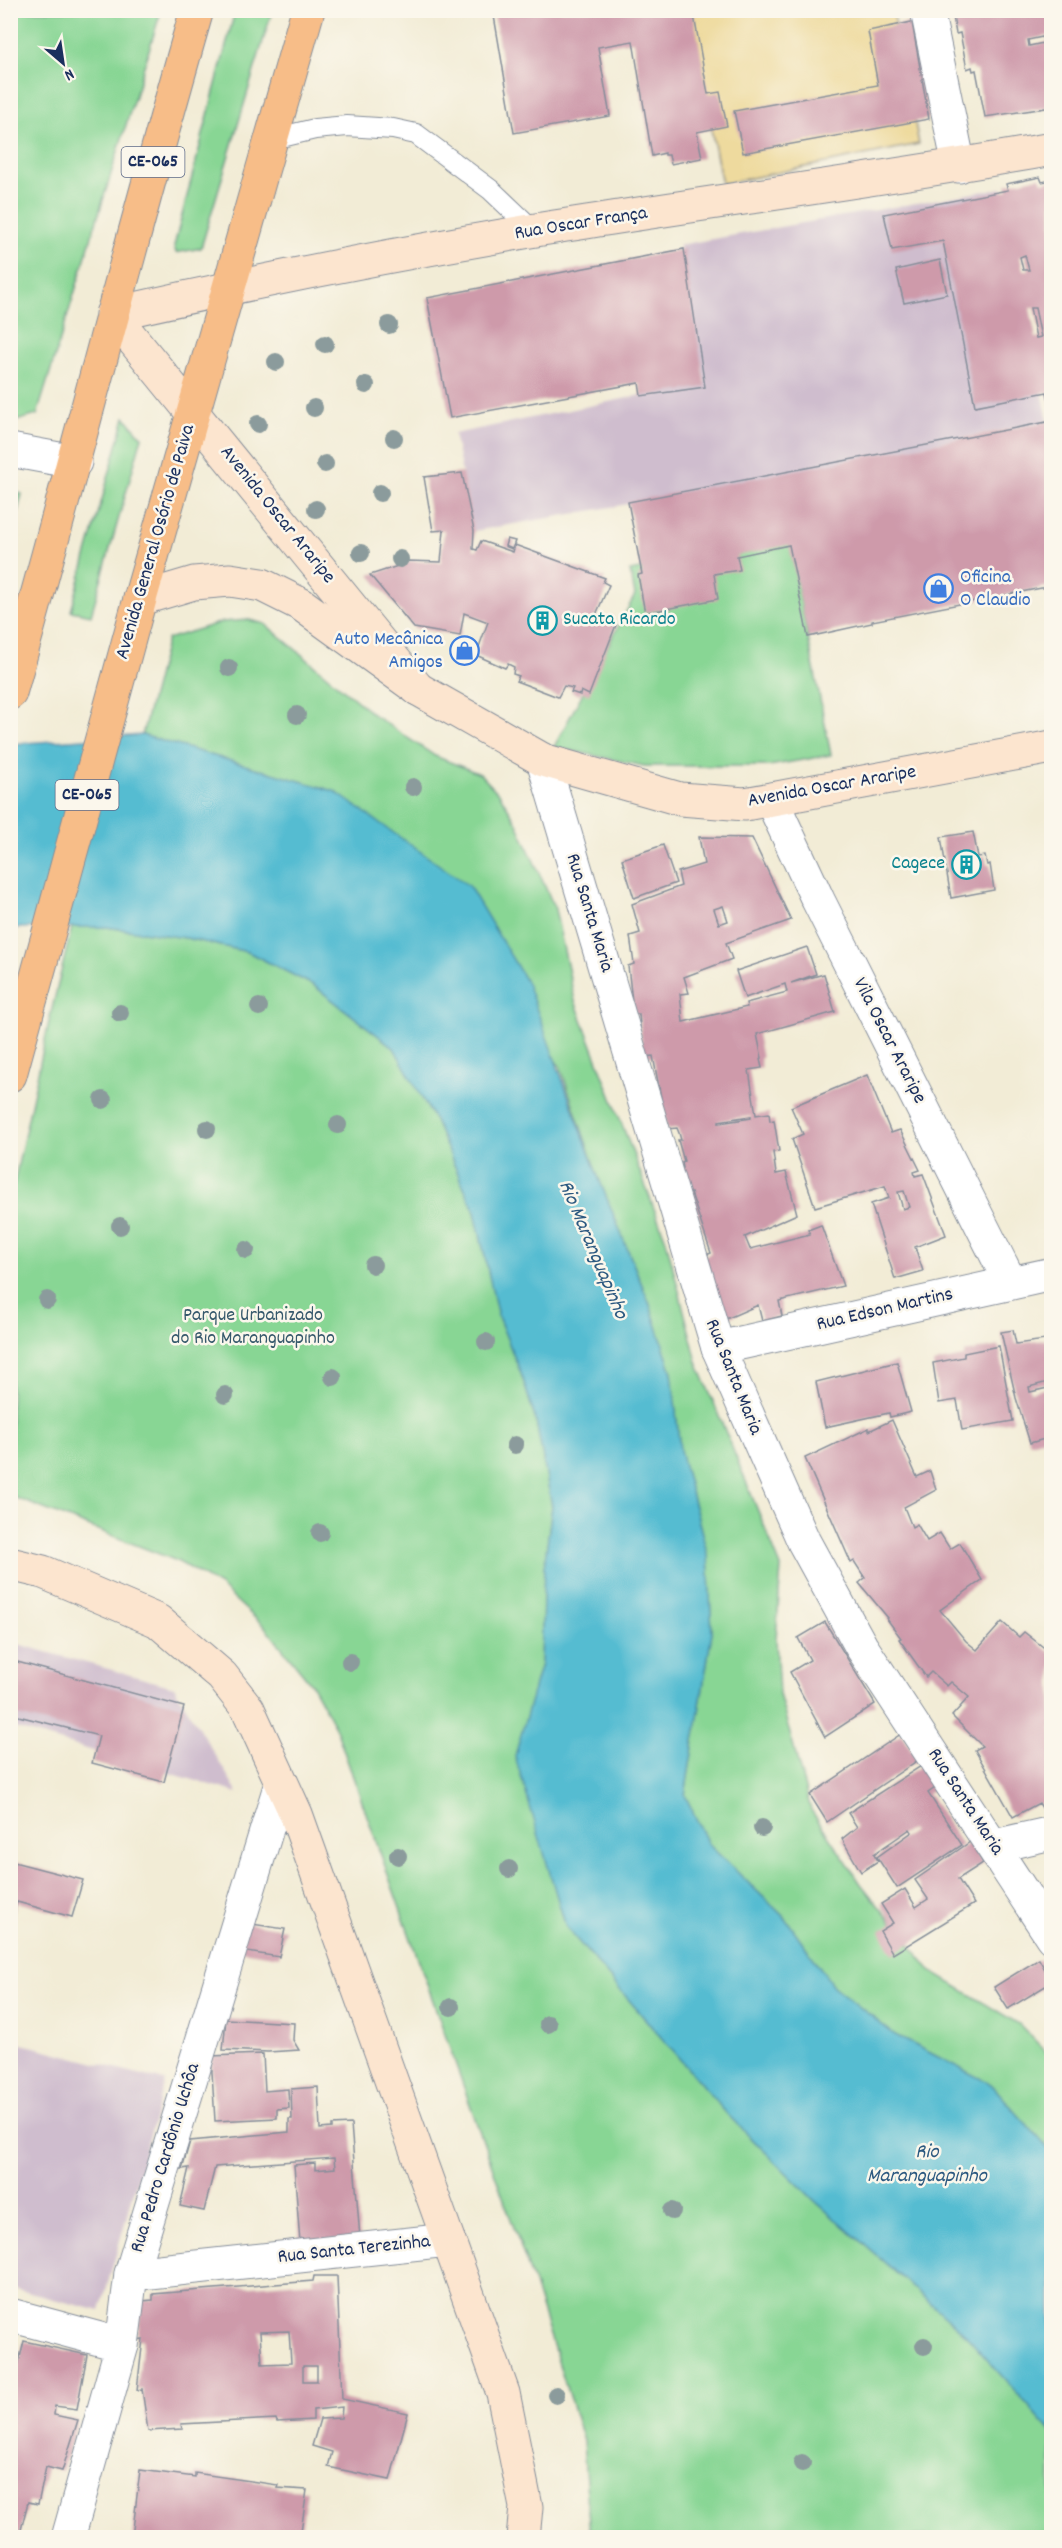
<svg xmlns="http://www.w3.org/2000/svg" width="1062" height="2548" font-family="Dekko,sans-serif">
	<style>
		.industrial { fill: #cfbdce }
		.green { fill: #88d694; stroke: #528279; stroke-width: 1.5 }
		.sand { fill: #eeda9e; stroke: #84847e; stroke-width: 1.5 }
		.water { fill: #54bcd1; stroke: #387698; stroke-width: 1.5 }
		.building { fill: #ce9aaa; fill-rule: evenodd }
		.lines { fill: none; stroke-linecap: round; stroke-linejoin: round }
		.lane-casing { stroke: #868e9a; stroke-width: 22 }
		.street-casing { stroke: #868e9a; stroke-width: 35 }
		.secondary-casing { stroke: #868e9a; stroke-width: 35 }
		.primary-casing { stroke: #868e9a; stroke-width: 35 }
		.lane { stroke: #fff; stroke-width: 20 }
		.street { stroke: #fff; stroke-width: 33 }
		.secondary { stroke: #fce5cf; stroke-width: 33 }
		.primary { stroke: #f7bd88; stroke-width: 33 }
		.tree { fill: #8b9b9c }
		.labels { text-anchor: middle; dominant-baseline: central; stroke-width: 5; stroke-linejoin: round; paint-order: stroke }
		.shield { fill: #fbf7ec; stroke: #5e6b89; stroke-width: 1.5 }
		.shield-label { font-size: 18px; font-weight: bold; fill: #1b2f5e }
		.street-label { font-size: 20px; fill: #1b2f5e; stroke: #fbf7ec }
		.shop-label { font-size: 20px; fill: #366cbe; stroke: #fbf7ec; text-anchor: start }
		.culture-label { font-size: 20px; fill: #0d838f; stroke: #fbf7ec; text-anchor: start }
		.park-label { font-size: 20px; fill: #36596c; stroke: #fbf7ec }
		.water-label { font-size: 21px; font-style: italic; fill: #2c5980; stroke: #fbf7ec }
	</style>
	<rect width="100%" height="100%" fill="#fbf7ec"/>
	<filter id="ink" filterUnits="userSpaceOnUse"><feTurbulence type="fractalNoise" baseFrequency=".0167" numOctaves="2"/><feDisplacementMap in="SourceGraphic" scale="12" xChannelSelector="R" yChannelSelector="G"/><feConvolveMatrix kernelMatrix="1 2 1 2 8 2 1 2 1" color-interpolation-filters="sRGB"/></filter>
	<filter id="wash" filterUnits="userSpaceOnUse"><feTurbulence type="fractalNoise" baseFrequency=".008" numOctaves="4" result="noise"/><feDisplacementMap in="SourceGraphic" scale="24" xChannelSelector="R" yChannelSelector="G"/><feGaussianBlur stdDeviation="1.35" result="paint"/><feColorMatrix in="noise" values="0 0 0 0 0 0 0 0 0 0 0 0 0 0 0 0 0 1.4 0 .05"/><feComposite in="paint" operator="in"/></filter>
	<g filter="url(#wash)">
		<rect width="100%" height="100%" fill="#f2ecd6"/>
		<g class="industrial">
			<path d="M1002,188L1048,421L617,506L474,531L454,434L705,382L679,245Z"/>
			<path d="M10,1642L174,1687L238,1793L11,1727Z"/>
			<path d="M11,2041L165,2081L100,2311L11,2288Z"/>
		</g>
		<g class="green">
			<path d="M10,11H161L37,415L16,421L10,419Z"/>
			<path d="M235,11H272L201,248L176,253L174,246Z"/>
			<path d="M125,417L142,437L91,615L71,611Z"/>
			<path d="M11,491L22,494L11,539L10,491Z"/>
			<path d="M789,541L831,755L769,766H644L554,747L635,595L630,571Z"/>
			<path d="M249,620L265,624L375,716L435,756L480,774L500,795L516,821L555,909L575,1001L666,1240L697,1362L781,1567L776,1639L779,1694L811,1810L861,1884L932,1972L1019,2024L1051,2057V2152L991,2084L895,2035L833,1986L786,1919L708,1844L685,1795L712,1633L708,1556L680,1451L672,1373L650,1305L597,1174L560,1066L334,791L142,735L167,639L222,622Z"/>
			<path d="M72,927H106L186,938L248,952L313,985L394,1048L435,1121L475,1212L498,1316L522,1376L536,1421L552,1506L544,1569L541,1664L516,1756L566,1927L728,2115L815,2201L961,2330L1051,2431V2537H590L583,2441L533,2281L336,1729L312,1685L266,1628L220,1586L177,1561L11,1496V1197L50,1017Z"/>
		</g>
		<path class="sand" d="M688,11H893L919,144L722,184Z"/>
		<path class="water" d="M142,735L334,791L469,886L527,983L597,1174L650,1305L672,1373L680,1451L708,1556L712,1633L685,1795L708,1844L786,1919L833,1986L895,2035L991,2084L1051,2152V2431L961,2330L815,2201L728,2115L566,1927L515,1756L541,1664L544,1568L552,1506L536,1421L522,1376L498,1316L475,1212L435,1121L394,1048L313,985L248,952L186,938L106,927L11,928L10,744Z"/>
		<g id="blocks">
			<g class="building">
				<path d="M493,10H693L708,94L720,92L727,126L697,132L702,158L671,164L669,155H665V153L652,156L633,41L598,47L610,116L514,133Z"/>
				<path d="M952,10H1052V107L985,117L976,70L973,71L972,67L967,69L960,33L956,34ZM1047,36L1048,42L1029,46L1028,40Z"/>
				<path d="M912,22L929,119L743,153L734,111L878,85L868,31Z"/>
				<path d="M1040,177L1042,182L1052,180V413L1047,392L975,406L943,241L892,250L884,214L1008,190L1006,184ZM1025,255L1029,270H1023L1020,257ZM1030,308H1035L1041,337L1036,338Z"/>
				<path d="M684,249L705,387L641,396L639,383L450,418L427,298Z"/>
				<path d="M940,260L947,294L904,303L896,270Z"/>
				<path d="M1052,421V586L872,621V623L808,637L789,545L737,556L740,570L714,574L718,599L645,613L638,575L642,574L628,502Z"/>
				<path d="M462,473L474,531L473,549L477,550L481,541L513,552L515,545L605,578L603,582L609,585L595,617L616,625L589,695L581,691L580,695L571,692L573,688L564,686L558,697L516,681L519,676L513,674L514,667L508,664L505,668L476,655L488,622L464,613L460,636L414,628L370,575L404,564L407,561L441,562L444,530L433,531L424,477Z"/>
				<path d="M507,539L515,541L512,549L505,546Z"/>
				<path d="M973,832L978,857L985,856L987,865L990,864L994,890L951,898L941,837Z"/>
				<path d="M699,837L752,838L791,920L726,943L732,959L684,977L689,993L680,994L683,1022L747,1007L746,1003L787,992L785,984L745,998L736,971L807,947L816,974L791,983L824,974L835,1012L757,1034L762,1058L760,1059L762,1068L749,1070L756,1115L769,1113L770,1121L774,1120L779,1151L773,1152L776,1174L786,1172L797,1214L745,1237L750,1249L810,1234L808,1230L821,1225L843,1286L779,1301L782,1316L762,1321L758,1305L726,1319L701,1257L711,1253L691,1193L683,1195L679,1168H683L682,1162L684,1161L678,1140H681L679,1133L677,1128L667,1129L653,1056L643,1057L639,1014H635L632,1001L628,966L634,964L630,936L640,933L632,904L681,886L678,872L704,864ZM723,906L728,921L719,924L714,909ZM751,1116V1118L719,1123V1121Z"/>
				<path d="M663,845L676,883L634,898L622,859Z"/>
				<path d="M867,1075L891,1133L900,1130L920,1170L914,1172L915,1176L923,1174L946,1235L915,1247L923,1271L895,1279L871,1204L889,1198L885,1186L815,1207L792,1139L803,1134L791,1107ZM904,1191L909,1207L903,1209L898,1192Z"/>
				<path d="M1013,1330L1016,1344L1052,1339V1381L1029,1387L1030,1392L1052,1387V1437L1030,1443L1016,1398L1001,1332Z"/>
				<path d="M999,1346L1013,1421L962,1430L957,1400L939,1403L933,1363L964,1357V1353Z"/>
				<path d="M897,1362L911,1412L890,1417L889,1413L825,1427L816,1382Z"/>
				<path d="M892,1420L917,1477L930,1471L936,1490L904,1507L912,1527L917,1524L927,1541L940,1533L950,1549L960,1543L982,1580L940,1610L966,1641L977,1650L1002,1622L1019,1637L1024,1632L1052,1654V1806L1044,1811L1039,1803L1013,1817L975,1750L982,1746L952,1716L969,1697L951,1682L947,1686L931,1672L926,1677L899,1639L901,1638L887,1619L888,1618L859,1583L865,1578L854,1561L851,1563L805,1458L869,1428V1431Z"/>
				<path d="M825,1622L875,1704L825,1737L790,1672L810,1660L798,1638Z"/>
				<path d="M10,1660L184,1707L164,1782L92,1763L99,1736L14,1715L10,1725Z"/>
				<path d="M901,1734L918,1760L827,1822L810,1795Z"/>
				<path d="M921,1766L935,1788L928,1793L962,1845L897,1888L877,1857L912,1832L910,1829L874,1854L878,1861L861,1872L842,1839L857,1827L848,1813Z"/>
				<path d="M970,1842L983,1863L958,1879L974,1904L893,1954L880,1931L893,1923L881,1904L905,1889L916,1907L928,1899L915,1880Z"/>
				<path d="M10,1861L83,1880L72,1917L17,1902L10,1924Z"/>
				<path d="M246,1923L285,1929L279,1957L241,1951Z"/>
				<path d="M1039,1959L1052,1982L1008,2009L994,1987Z"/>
				<path d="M226,2019L294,2023L293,2040L299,2050L268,2052L223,2050Z"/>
				<path d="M263,2054L265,2091L288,2089L289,2108L277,2109V2118L215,2121L211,2056Z"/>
				<path d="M318,2087L320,2129L332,2128V2125L351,2124L360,2238L300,2242L294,2165L315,2163V2170L335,2168L334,2158L215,2167L204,2211L180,2206L189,2168L182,2169L190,2141L289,2132V2119H292L291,2089Z"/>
				<path d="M314,2276H337L342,2399L408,2413L390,2480L328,2467L332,2452L312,2446L320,2419L341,2418L342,2407L313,2410V2420L277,2422L276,2419L181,2424L182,2429L148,2431L142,2389L137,2390L143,2339L137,2340L142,2301L153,2300V2294L313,2281ZM289,2331L291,2363L262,2364L260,2332ZM303,2366H317V2381H303Z"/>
				<path d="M24,2341L87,2355L77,2409L55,2406L54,2415L78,2420L62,2471L46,2467L38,2504L28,2502L19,2538H10V2399Z"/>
				<path d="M140,2470L195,2477V2473L278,2485L277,2488L307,2490L300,2538H132Z"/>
			</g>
		</g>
	</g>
	<g filter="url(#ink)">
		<use href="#blocks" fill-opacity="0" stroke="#868e9a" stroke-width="1.5"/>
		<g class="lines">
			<defs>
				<path id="lane" d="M273,139L315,129L347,126L393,129L416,134L491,190L534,231"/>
				<g id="street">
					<path d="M927,10L959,166"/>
					<path d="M10,450L75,462"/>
					<path d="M543,760L718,1348L804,1542L861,1646L1052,1937"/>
					<path d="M771,799L818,900L1010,1282"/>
					<path d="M718,1348L1052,1274"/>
					<path d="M994,1846L1052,1833"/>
					<path d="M131,2274L448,2240"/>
					<path d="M10,2315L122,2345"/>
					<path d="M68,2538L122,2345L131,2274L281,1783"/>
				</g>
				<g id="secondary">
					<path d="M140,599L194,583L230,580L262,585L302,605L418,689L543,760L680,799L745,804L1052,747"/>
					<path d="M418,689L112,314C253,282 394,254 536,230C707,202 880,180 1052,149"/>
					<path d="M10,1564L43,1572L158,1621L222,1676L248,1709L296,1814L503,2393L526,2507L523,2538"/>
				</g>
				<g id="primary">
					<path d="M10,693C74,466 131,237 197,10"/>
					<path d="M10,1075L140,599L308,10"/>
				</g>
			</defs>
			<use href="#lane" class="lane-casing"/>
			<use href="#street" class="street-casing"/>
			<use href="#secondary" class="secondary-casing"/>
			<use href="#primary" class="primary-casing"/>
			<use href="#lane" class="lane"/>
			<use href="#street" class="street"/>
			<use href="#secondary" class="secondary"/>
			<use href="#primary" class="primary"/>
		</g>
		<g class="tree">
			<circle cx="389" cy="325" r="9"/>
			<circle cx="325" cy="344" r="9"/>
			<circle cx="276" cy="362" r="9"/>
			<circle cx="366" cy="385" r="9"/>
			<circle cx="314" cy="408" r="9"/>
			<circle cx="258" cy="424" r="9"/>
			<circle cx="394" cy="438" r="9"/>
			<circle cx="325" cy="464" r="9"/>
			<circle cx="380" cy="493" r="9"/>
			<circle cx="316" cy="509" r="9"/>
			<circle cx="361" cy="553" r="9"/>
			<circle cx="400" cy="559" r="9"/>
			<circle cx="229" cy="668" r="9"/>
			<circle cx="297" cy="715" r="9"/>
			<circle cx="413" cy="787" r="9"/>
			<circle cx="259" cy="1007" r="9"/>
			<circle cx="120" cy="1013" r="9"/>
			<circle cx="103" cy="1100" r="9"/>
			<circle cx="338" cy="1125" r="9"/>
			<circle cx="207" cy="1129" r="9"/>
			<circle cx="120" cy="1226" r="9"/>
			<circle cx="246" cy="1250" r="9"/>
			<circle cx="373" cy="1265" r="9"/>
			<circle cx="47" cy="1300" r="9"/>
			<circle cx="486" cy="1342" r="9"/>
			<circle cx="333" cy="1377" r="9"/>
			<circle cx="225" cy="1395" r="9"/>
			<circle cx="515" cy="1445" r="9"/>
			<circle cx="320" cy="1533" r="9"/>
			<circle cx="350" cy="1662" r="9"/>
			<circle cx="762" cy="1828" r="9"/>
			<circle cx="398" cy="1856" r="9"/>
			<circle cx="509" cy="1869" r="9"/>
			<circle cx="451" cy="2007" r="9"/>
			<circle cx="548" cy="2024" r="9"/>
			<circle cx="672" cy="2211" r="9"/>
			<circle cx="924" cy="2346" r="9"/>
			<circle cx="556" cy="2395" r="9"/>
			<circle cx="802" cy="2463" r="9"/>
		</g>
	</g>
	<defs>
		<symbol id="shop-ring" viewBox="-11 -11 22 22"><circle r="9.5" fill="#fbf7ec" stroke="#3f7fe0" stroke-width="1.5"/><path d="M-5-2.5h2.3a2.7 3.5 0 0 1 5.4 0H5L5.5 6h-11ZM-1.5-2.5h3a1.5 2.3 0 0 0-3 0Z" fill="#3f7fe0"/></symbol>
		<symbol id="building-ring" viewBox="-11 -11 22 22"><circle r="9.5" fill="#fbf7ec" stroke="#0f9aa8" stroke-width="1.5"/><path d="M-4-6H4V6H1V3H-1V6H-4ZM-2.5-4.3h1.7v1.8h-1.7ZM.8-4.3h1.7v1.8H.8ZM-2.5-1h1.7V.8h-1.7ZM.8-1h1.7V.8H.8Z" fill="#0f9aa8"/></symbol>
	</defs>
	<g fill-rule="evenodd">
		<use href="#shop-ring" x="922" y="572" width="33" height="33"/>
		<use href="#building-ring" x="526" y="604" width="33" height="33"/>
		<use href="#shop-ring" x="448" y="634" width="33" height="33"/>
		<use href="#building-ring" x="950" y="848" width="33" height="33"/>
	</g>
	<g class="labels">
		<g class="shield">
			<rect x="121.5" y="147" width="63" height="30" rx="4.5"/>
			<rect x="55.5" y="780" width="63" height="30" rx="4.5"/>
		</g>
		<g class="shield-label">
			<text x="153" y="162">CE-065</text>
			<text x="87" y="795">CE-065</text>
		</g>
		<g class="street-label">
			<text transform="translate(581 224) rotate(-9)">Rua Oscar França</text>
			<text transform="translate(277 515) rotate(51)">Avenida Oscar Araripe</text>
			<text transform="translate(156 542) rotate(-74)">Avenida General Osório de Paiva</text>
			<text transform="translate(832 787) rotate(-10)">Avenida Oscar Araripe</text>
			<text transform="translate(589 913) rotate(73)">Rua Santa Maria</text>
			<text transform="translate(889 1041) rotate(63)">Vila Oscar Araripe</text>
			<text transform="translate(885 1310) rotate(-13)">Rua Edson Martins</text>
			<text transform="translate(733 1377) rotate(68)">Rua Santa Maria</text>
			<text transform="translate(965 1802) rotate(57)">Rua Santa Maria</text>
			<text transform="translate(166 2158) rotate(-73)">Rua Pedro Cardônio Uchôa</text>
			<text transform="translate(354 2250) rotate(-6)">Rua Santa Terezinha</text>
		</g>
		<g class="shop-label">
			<text x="960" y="578">Oficina<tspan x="960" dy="23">O Claudio</tspan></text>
			<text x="443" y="640" text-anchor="end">Auto Mecânica<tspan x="443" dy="23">Amigos</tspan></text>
		</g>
		<g class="culture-label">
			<text x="563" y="620">Sucata Ricardo</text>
			<text x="945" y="864" text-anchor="end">Cagece</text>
		</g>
		<g class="park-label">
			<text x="253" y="1316">Parque Urbanizado<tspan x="253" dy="23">do Rio Maranguapinho</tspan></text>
		</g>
		<g class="water-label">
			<text transform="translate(592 1250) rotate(67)">Rio Maranguapinho</text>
			<text x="927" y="2153">Rio<tspan x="927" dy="24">Maranguapinho</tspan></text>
		</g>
	</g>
	<rect width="1062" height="2548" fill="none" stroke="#fbf7ec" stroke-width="36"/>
	<g transform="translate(63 63) rotate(151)" stroke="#fbf7ec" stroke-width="4.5" paint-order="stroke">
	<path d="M0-4.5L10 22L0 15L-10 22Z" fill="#1b2f5e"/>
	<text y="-9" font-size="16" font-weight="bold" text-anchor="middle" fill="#1b2f5e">N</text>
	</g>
</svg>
